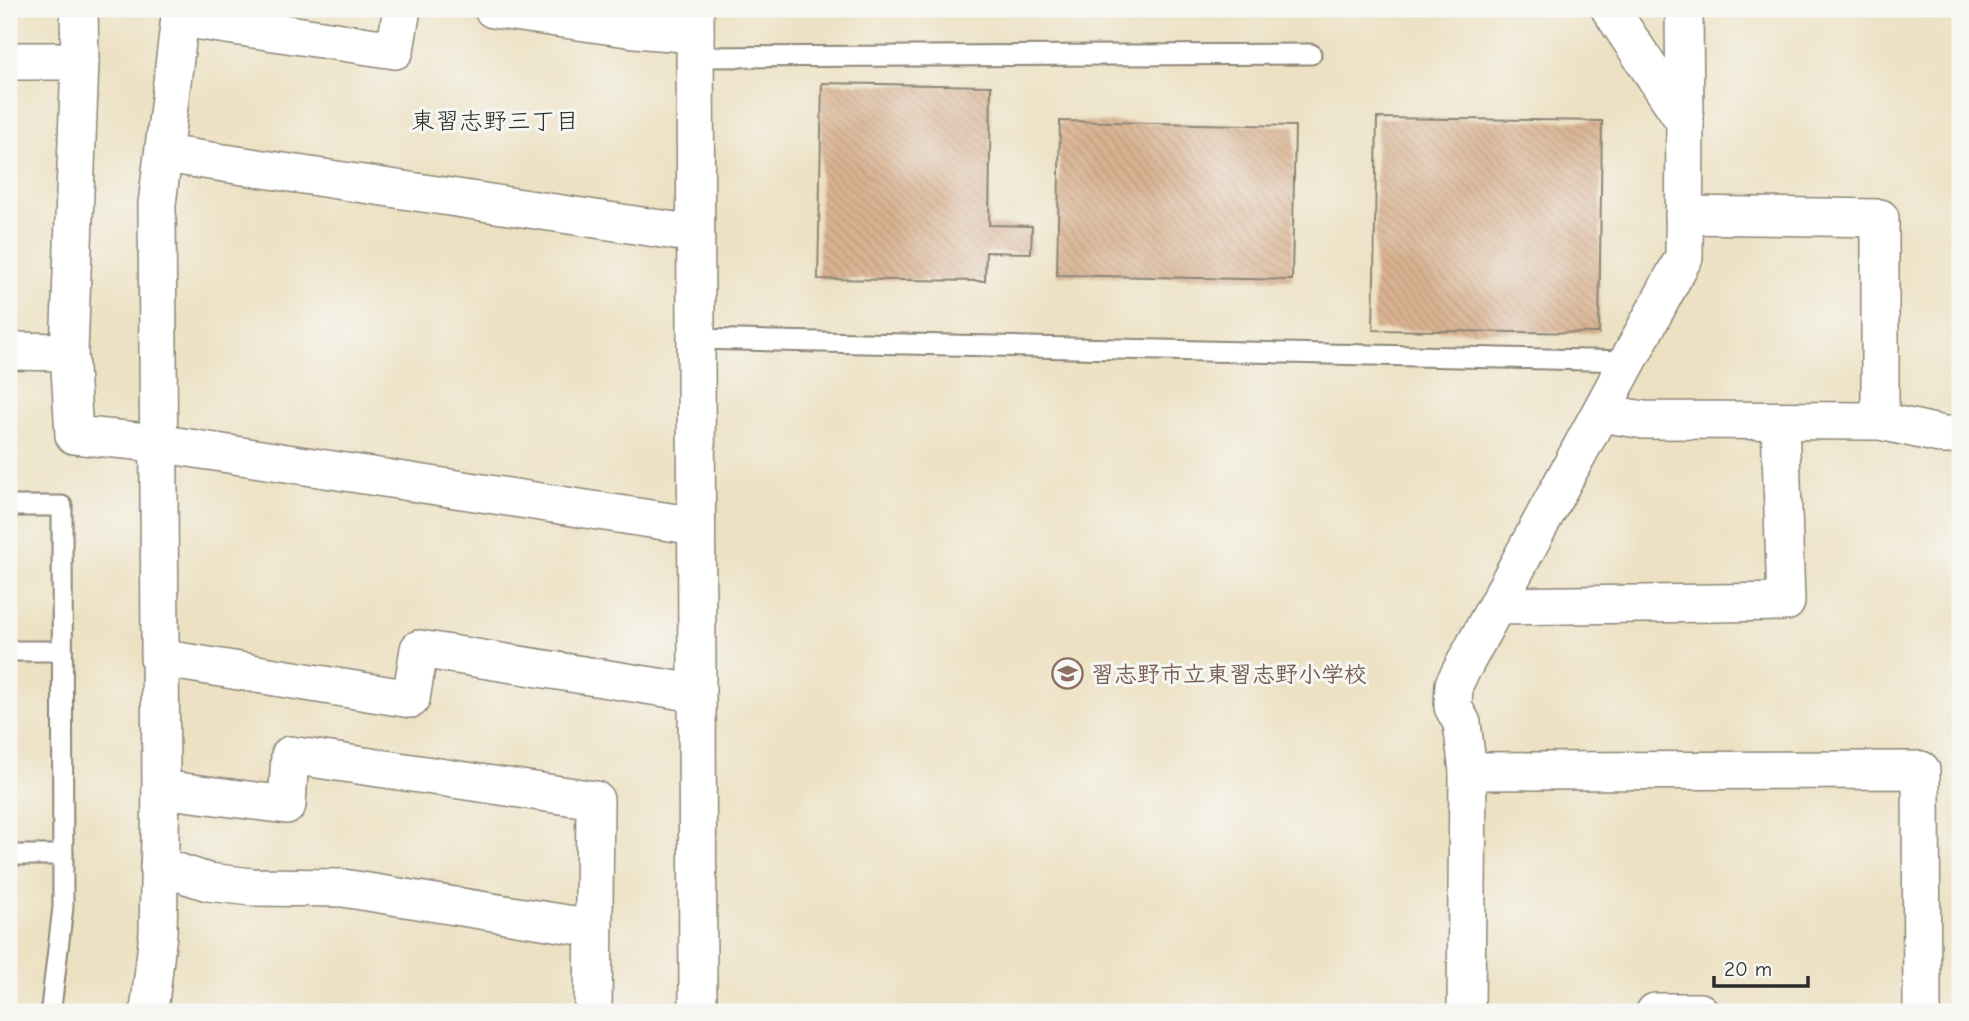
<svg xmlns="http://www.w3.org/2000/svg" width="1969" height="1021" font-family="'Comic Neue','Klee One',sans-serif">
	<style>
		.building { fill: url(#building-back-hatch) }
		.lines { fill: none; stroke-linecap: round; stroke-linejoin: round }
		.lane-casing { stroke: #8c8677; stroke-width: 23 }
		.street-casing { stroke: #8c8677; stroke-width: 40 }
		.lane { stroke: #fff; stroke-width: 19 }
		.street { stroke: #fff; stroke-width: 37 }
		.labels { text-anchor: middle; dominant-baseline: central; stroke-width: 6; stroke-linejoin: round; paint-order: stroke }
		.education-label { font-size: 23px; font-weight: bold; fill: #785e54; stroke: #f6f6f2; text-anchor: start }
		.neighbourhood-label { font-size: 24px; fill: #2b2b2b; stroke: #f6f6f2 }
	</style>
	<defs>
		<pattern id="building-back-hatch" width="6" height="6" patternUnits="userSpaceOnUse" patternTransform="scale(1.75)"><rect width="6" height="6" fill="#d9b291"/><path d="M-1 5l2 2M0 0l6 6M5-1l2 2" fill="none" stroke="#ba997d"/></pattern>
	</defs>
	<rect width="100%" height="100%" fill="#f6f6f2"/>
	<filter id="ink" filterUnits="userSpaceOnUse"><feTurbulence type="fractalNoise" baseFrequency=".0143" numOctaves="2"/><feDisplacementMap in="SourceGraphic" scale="14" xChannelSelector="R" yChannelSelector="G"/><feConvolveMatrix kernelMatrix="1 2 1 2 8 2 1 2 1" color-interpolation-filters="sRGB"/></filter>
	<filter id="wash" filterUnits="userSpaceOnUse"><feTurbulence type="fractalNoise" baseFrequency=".00686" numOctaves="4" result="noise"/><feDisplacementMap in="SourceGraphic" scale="28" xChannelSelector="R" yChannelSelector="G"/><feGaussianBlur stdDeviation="1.57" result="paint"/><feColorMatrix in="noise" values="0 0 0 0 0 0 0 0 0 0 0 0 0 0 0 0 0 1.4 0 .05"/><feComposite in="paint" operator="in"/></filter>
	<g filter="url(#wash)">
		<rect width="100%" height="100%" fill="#ede1c3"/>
		<g id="blocks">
			<g class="building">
				<path d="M822,83L991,86L989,225L1032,226L1031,253L986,252L985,281L818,279Z"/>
				<path d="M1377,118L1602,121L1599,333L1373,330Z"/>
				<path d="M1060,121L1295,126L1292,280L1057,275Z"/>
			</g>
		</g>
	</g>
	<g filter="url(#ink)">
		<use href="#blocks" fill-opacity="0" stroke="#8c8677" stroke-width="2"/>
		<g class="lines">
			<defs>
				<g id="lane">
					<path d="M695,57L1311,54"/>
					<path d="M694,339L1628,361"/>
					<path d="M9,506H62L63,907L51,1008"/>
					<path d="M9,651H62"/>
					<path d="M9,855H63"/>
				</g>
				<g id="street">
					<path d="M493,9L635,29L695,34"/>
					<path d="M695,9L698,1012"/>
					<path d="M1684,9L1685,122"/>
					<path d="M180,18L395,50L402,9"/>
					<path d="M9,61H80L79,9"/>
					<path d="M164,154L695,234"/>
					<path d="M1684,215L1880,218V421"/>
					<path d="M9,351L69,352L74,435L157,443L696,526"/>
					<path d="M69,352L80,61"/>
					<path d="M1601,413L1644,420L1880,421L1944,435H1960"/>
					<path d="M1497,606L1786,602L1780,421"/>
					<path d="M159,658L411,699L419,649L696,693"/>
					<path d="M1468,771L1921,770L1922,1012"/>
					<path d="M161,789L287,805L290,755L595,800L593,1012"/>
					<path d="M159,866L208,882L252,887L343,888L592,928"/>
					<path d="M149,1012L158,933L161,789L157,204L181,9"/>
					<path d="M1466,1012L1468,771L1462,723L1453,707L1454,684L1684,257L1685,122L1610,9"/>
					<path d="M1655,1012H1700"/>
				</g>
			</defs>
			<use href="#lane" class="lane-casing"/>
			<use href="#street" class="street-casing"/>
			<use href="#lane" class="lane"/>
			<use href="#street" class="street"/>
		</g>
	</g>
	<defs>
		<symbol id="school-ring" viewBox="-11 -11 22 22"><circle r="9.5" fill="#f6f6f2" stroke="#8d6e63" stroke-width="1.5"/><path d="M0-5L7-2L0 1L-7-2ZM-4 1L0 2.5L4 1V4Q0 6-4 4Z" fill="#8d6e63"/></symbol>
	</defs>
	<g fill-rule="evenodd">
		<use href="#school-ring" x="1050" y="656" width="35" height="35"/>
	</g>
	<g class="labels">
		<g class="education-label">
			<text x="1091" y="674">習志野市立東習志野小学校</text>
		</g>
		<g class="neighbourhood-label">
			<text x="495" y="121">東習志野三丁目</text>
		</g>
	</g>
	<rect width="1969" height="1021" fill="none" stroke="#f6f6f2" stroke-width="35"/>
	<path d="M1714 976v10h94v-10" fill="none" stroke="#2b2b2b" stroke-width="3.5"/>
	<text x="1724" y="976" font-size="21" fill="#2b2b2b" stroke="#f6f6f2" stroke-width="5" paint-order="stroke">20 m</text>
</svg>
